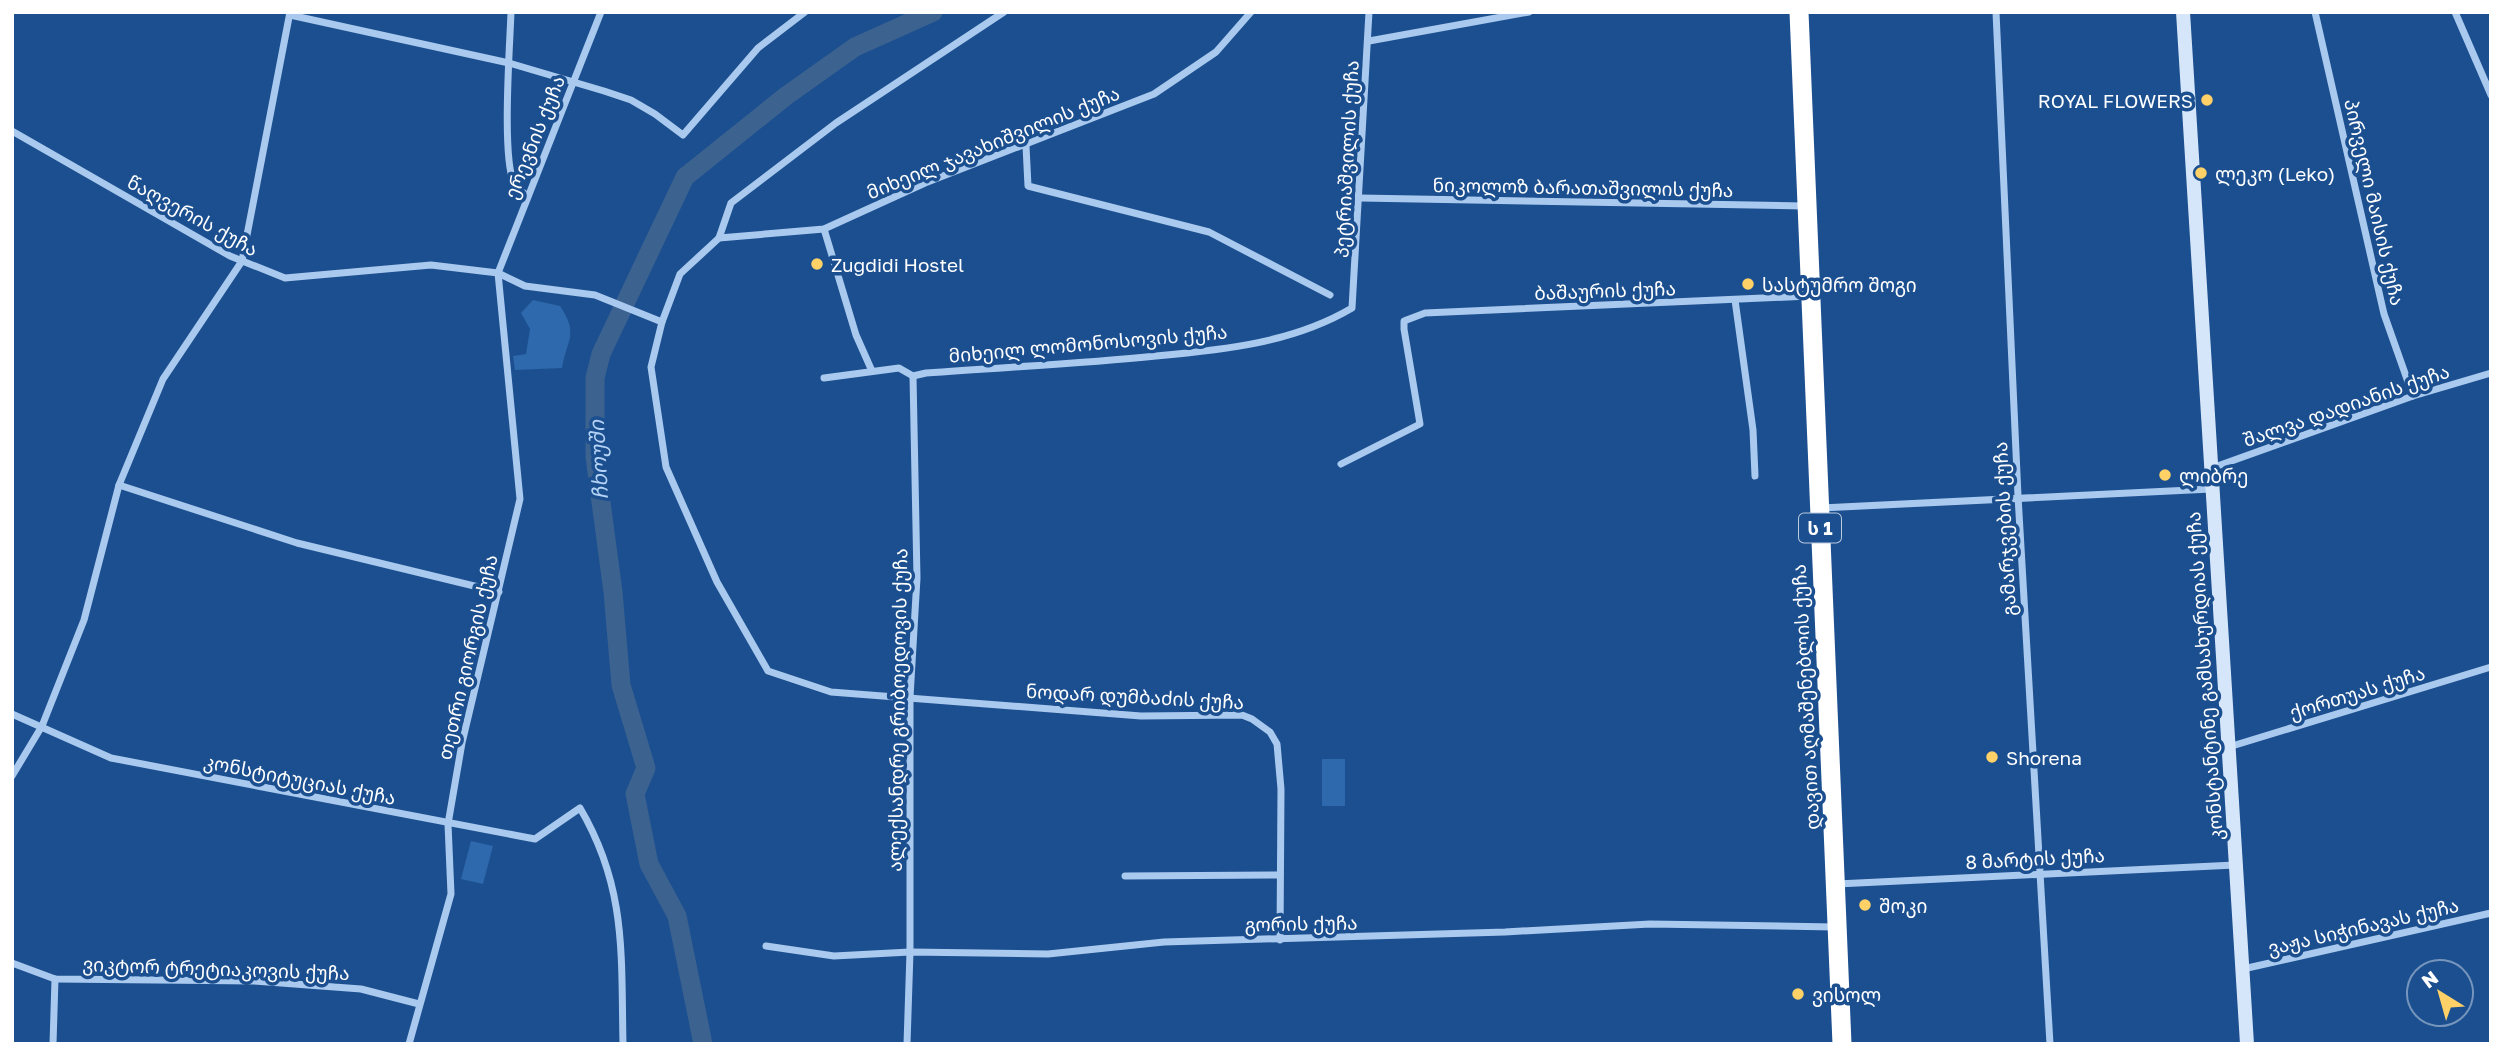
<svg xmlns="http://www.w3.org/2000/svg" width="2503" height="1056" font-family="'Golos Text','Noto Sans Georgian',sans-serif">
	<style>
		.green { fill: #2e69ad }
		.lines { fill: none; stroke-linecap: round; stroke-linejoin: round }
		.river { stroke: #3c6290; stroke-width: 19 }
		.street { stroke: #a9c9ee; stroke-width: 7 }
		.secondary { stroke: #d6e6fa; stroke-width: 14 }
		.highway { stroke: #fff; stroke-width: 19 }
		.poi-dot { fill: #ffd166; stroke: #1b4f8f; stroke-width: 2.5 }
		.labels { text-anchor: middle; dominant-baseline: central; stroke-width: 7; stroke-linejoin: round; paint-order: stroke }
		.shield { fill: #1b4f8f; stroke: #bbcadd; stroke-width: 2 }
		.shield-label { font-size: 18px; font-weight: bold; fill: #fff }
		.poi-label { font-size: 19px; fill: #fff; stroke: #1b4f8f; text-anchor: start }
		.street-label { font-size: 19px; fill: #fff; stroke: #1b4f8f }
		.water-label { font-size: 21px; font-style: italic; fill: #b5d3f5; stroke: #1b4f8f }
	</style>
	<rect width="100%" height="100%" fill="#1b4f8f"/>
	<g class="green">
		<path d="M533,300L560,306C579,334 567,339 562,368L515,370L513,356L526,354L530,329L521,313Z"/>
		<rect x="1322" y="759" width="23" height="47"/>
		<path d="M471,841L493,846L483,884L461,879Z"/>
	</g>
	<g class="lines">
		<path class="river" d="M703,1044L677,916L649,864L635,794L646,768L621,685L613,592L595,457V378L601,354L685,177L786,96L855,47L933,12"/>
		<g class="street">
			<path d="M511,12C510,44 501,162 515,185C518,189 524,193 527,196"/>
			<path d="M1004,12L836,123L731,203L719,238L680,274L662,322L651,367L666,467L717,582L768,671L831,692L1141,716L1242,715L1252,719L1270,732L1277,744L1281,789L1280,940"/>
			<path d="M1996,12L2018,496L2050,1044"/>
			<path d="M2315,12L2384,314L2413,396"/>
			<path d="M2455,12L2491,95"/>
			<path d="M290,15L509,63L604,91L631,100L655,114L683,135L758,48L805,12"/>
			<path d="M1369,41L1529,12"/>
			<path d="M12,131L230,256L285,278L431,265L498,273L525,286L595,295L662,322"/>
			<path d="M1026,146L1028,186L1209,232L1330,295"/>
			<path d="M1360,198L1804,206"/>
			<path d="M824,229L856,335L872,371"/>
			<path d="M719,238L824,229L925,183L1154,94L1216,52L1251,12"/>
			<path d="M1735,300L1753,430L1755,476"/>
			<path d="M824,378L899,368L913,376L926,373C1003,367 1080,364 1156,356C1223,350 1293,343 1352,308L1369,12"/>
			<path d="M1341,464L1420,424L1404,329V321L1425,313L1809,296"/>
			<path d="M2212,468L2413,396L2491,373"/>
			<path d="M119,485L297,543L499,592"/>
			<path d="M1821,508L2211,489"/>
			<path d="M12,714L111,758L535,839L580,808C627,888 621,955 623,1044"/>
			<path d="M2232,746L2491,667"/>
			<path d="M12,776L42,726L84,620L119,485L163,379L242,261L290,12"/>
			<path d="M1125,876L1279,875"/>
			<path d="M1837,884L2235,865"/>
			<path d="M766,946L834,956L910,952L1048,954L1164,942L1505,932L1650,924L1834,927"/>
			<path d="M12,963L55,979L254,981L361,989L419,1004"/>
			<path d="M2243,969L2491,913"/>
			<path d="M53,1044L55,979"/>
			<path d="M409,1044L451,894L448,824L462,743L520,499L498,273L601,12"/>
			<path d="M907,1044L910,952V697L917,578L913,376"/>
		</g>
		<path class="secondary" d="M2183,12C2205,356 2227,700 2247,1044"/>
		<path class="highway" d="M1799,12L1842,1044"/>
	</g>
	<g class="poi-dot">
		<circle cx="2207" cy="100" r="7"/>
		<circle cx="2201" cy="173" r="7"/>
		<circle cx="817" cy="264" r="7"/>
		<circle cx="1748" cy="284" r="7"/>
		<circle cx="2165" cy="475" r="7"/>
		<circle cx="1992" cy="757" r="7"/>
		<circle cx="1865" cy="905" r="7"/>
		<circle cx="1798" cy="994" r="7"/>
	</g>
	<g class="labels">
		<rect class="shield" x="1799" y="513.5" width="42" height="29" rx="5"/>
		<g class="shield-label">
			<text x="1820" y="528">ს 1</text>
		</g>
		<g class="poi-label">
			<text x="2193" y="100" text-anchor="end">ROYAL FLOWERS</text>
			<text x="2215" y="173">ლეკო (Leko)</text>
			<text x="831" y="264">Zugdidi Hostel</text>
			<text x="1762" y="284">სასტუმრო შოგი</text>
			<text x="2179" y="475">ლიბრე</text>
			<text x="2006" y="757">Shorena</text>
			<text x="1879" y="905">შოკი</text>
			<text x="1812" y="994">ვისოლ</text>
		</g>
		<g class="street-label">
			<text transform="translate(534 137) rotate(-68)">ერევნის ქუჩა</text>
			<text transform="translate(993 142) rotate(-22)">მიხეილ ჯავახიშვილის ქუჩა</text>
			<text transform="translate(1346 159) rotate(-87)">პეტრიაშვილის ქუჩა</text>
			<text transform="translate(1583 187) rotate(1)">ნიკოლოზ ბარათაშვილის ქუჩა</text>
			<text transform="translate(2375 202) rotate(77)">პირველი მაისის ქუჩა</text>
			<text transform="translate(193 215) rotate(29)">წაღვერის ქუჩა</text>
			<text transform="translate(1605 290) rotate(-2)">ბაშაურის ქუჩა</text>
			<text transform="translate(1088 343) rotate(-5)">მიხეილ ლომონოსოვის ქუჩა</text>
			<text transform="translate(2346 405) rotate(-19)">შალვა დადიანის ქუჩა</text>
			<text transform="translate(2004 529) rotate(-93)">გამარჯვების ქუჩა</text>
			<text transform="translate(467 657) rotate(-77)">თეთრი გიორგის ქუჩა</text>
			<text transform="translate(2204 676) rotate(-94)">კონსტანტინე გამსახურდიას ქუჩა</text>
			<text transform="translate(2357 692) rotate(-17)">ქორთუას ქუჩა</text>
			<text transform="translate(1135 696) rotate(3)">ნოდარ დუმბაძის ქუჩა</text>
			<text transform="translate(1805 697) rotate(-93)">დავით აღმაშენებლის ქუჩა</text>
			<text transform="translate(897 710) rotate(-89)">ალექსანდრე გრიბოედოვის ქუჩა</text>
			<text transform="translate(300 779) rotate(11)">კონსტიტუციას ქუჩა</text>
			<text transform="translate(2035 858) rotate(-3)">8 მარტის ქუჩა</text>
			<text transform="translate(1301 923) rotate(-1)">გორის ქუჩა</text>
			<text transform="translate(2363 926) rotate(-13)">ვაჟა სიჭინავას ქუჩა</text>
			<text transform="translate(216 968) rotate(2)">ვიკტორ ტრეტიაკოვის ქუჩა</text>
		</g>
		<g class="water-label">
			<text transform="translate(598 460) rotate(-93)">ჩხოუში</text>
		</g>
	</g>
	<rect width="2503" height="1056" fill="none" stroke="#ffffff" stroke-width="28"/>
	<g transform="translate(2440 993) rotate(323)"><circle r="33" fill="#1b4f8f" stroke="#7695bc" stroke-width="2"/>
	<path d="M0-5L12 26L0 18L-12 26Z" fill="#ffd166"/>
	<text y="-10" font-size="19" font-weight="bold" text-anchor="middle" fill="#ffffff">N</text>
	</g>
</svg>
